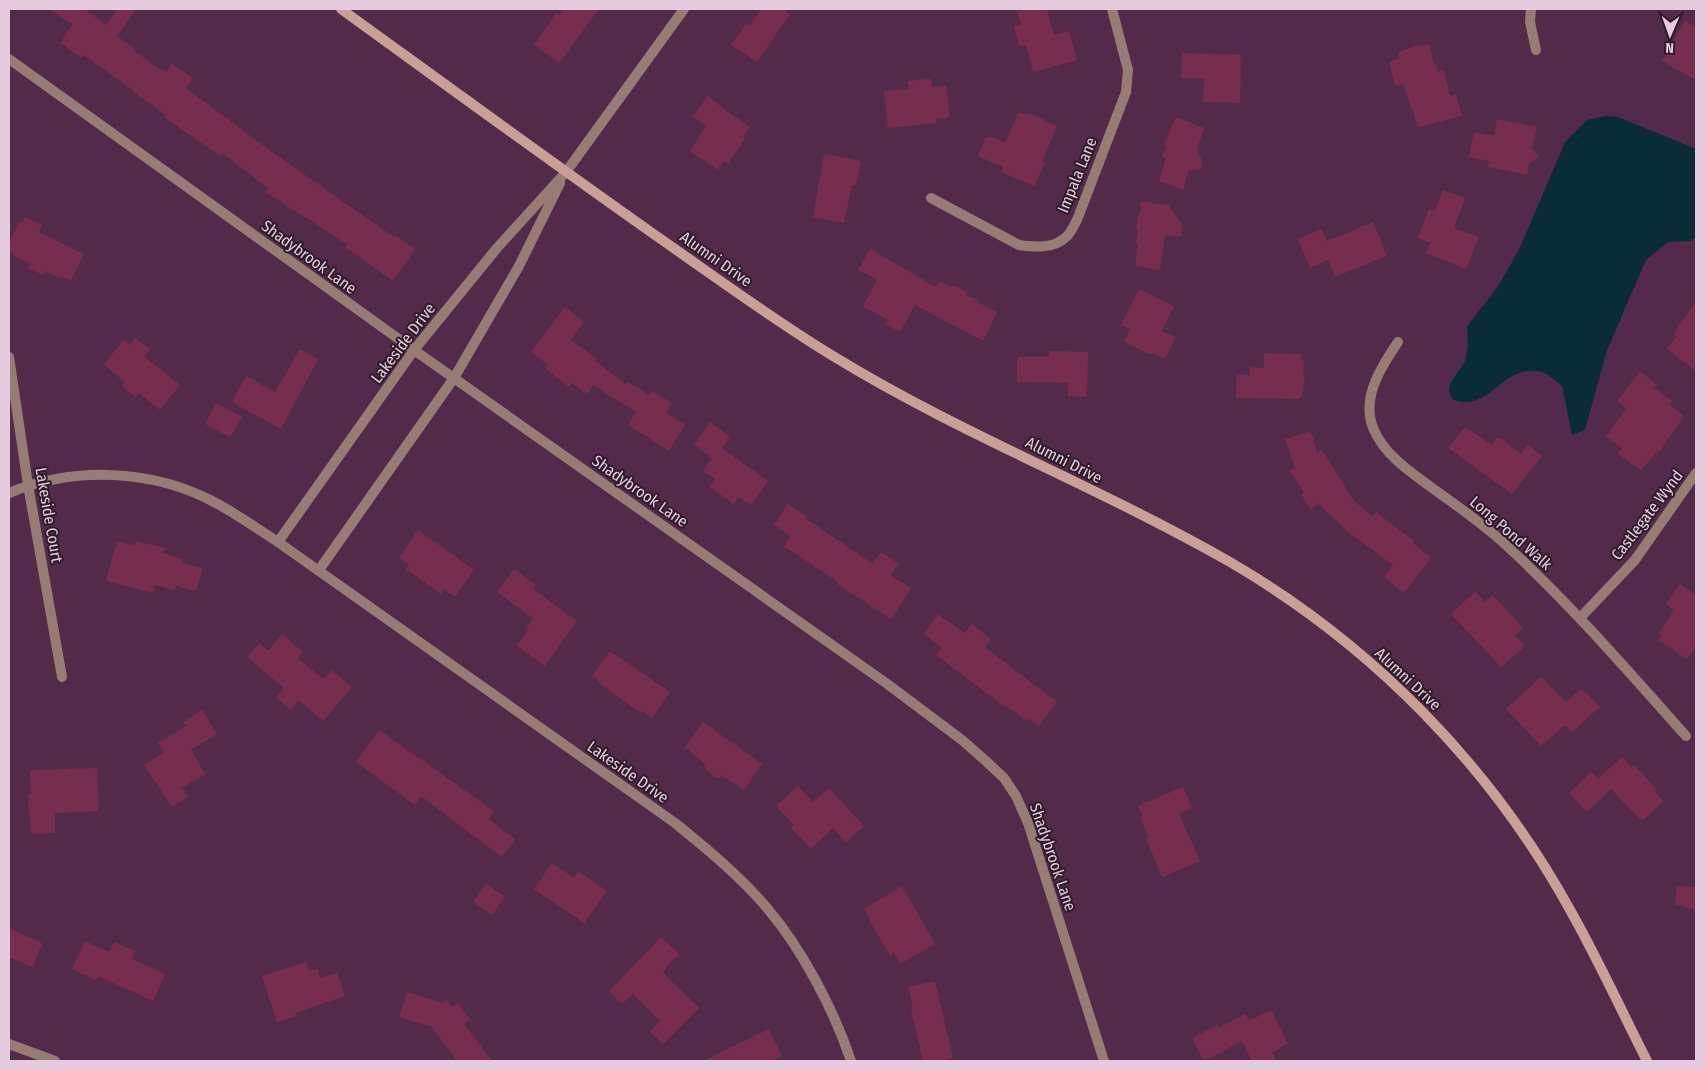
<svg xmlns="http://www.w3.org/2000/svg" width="1705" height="1070" font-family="'Fira Sans Condensed',sans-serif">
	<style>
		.water { fill: #082d36 }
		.building { fill: #772e4e }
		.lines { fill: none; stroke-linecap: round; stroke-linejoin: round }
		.street { stroke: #977c74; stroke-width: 10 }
		.secondary { stroke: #ca9f94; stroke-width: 10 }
		.labels { text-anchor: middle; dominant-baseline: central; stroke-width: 4; stroke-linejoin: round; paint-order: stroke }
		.street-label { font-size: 16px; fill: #e6cbde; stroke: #2e1b2a }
	</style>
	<rect width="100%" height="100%" fill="#542a4b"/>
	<path class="water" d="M1605,116L1618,117L1696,149V237L1691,241L1668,242L1646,260L1607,350L1585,430L1572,435L1562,386C1556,381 1549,375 1543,372C1539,371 1535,371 1531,371C1500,370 1487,414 1452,399L1449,391L1450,384L1465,361L1468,345L1467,326L1497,288L1519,250L1565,142L1587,120Z"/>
	<g class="building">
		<path d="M49,9H84L106,25L118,9H136L117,36L134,48L133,50L161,70V68L167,72L172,64L193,78L186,88L268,149L358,212L394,237L395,235L415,249L393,281L345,247L347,244L265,192L268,188L222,153L220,156L164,117L166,115L132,91L133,90L84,55L82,58L60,43L73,24Z"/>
		<path d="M563,9H599L559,63L534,45L556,13L559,15Z"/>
		<path d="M761,9H782L790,14L757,62L731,45L746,24L749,26Z"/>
		<path d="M1017,9H1047L1054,35L1069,31L1077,60L1033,72L1026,45L1019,46L1014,26L1021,24Z"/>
		<path d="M1685,21L1696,27V80L1662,61Z"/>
		<path d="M1429,44L1434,64H1436L1438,72L1444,70L1450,96L1456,95L1462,116L1418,127L1403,84L1395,86L1389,62L1399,58L1398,52L1413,47Z"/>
		<path d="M1182,53L1241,55L1240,103L1203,102L1204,79L1181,78Z"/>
		<path d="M931,79L932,87L946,86L950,117L936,119L937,123L888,128L884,91L909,89L908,81Z"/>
		<path d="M708,96L725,110L750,127L743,136L745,139L728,163L724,161L718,170L690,151L706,126L693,116Z"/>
		<path d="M1019,112L1028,115L1029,113L1057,126L1042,162L1045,163L1034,186L1001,172L1003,167L978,156L986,137L989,138L990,136L1005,143Z"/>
		<path d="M1176,117L1204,128L1197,149L1201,158L1202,169L1189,170L1183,190L1159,181L1166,159L1162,157L1167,145H1164Z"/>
		<path d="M1497,119L1537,127L1532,148L1539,157L1529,163L1527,175L1488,167L1489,161L1469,157L1474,132L1494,136Z"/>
		<path d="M824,154L861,161L856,185H852L844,223L813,217Z"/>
		<path d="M1443,190L1465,198L1454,228L1479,237L1466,269L1426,253L1430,243L1418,238L1429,209L1435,211Z"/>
		<path d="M1141,201L1168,205L1182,224L1181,237L1165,235L1160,270L1135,266L1138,243H1136L1138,230L1136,229L1138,215H1140Z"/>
		<path d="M25,217L42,225L39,232L84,254L71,281L60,276L59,278L45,271L43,275L28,268L30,263L14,256L15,254L9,251V244L19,222L22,223Z"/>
		<path d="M1373,222L1387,256L1335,277L1328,260L1310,268L1298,239L1322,229L1327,241Z"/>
		<path d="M870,249L936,287L939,281L951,287L953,285L967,292L966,295L978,300L977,302L997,312L983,341L915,305L900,332L885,324L888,320L863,306L877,280L858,270Z"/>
		<path d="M1139,289L1174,306L1162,331L1176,337L1165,359L1152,353L1151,355L1124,342L1130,329L1121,325Z"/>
		<path d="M1696,301V371L1667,349L1676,337L1674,334Z"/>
		<path d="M565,307L584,322L571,340L597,359L595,361L626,384L628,382L649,395L652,391L672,403L666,413L685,425L669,451L628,425L636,412L593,385L587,394L572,383L569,387L546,369L548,365L531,352Z"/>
		<path d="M135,338L150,349L144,356L180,385L160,410L139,393L135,397L122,386L125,382L104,365L123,340L130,345Z"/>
		<path d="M300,349L318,359L281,429L232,402L246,376L275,392Z"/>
		<path d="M1049,351L1088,352L1087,397L1068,396V383L1017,382V357H1049Z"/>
		<path d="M1264,353L1301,354L1300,359H1304L1303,373L1305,375L1302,397H1300V399L1236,398L1237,375H1250V367L1264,368Z"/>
		<path d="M1640,371L1657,385L1654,388L1672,401L1670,405L1684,416L1660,451H1658L1641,470L1618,454L1622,448L1606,437L1626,408L1617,401Z"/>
		<path d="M216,403L242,417L230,437L205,424Z"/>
		<path d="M710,422L730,437L722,448L768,481L751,505L738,497L734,504L710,487L715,479L703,471L712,458L694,445Z"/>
		<path d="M1465,427L1492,445L1498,437L1521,454L1528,444L1542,456L1512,494L1448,448Z"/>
		<path d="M1311,431L1317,453L1322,450L1354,501L1373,517L1376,512L1414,541L1413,543L1431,558L1404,593L1384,577L1393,565L1347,531L1318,503L1311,510L1301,494L1304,492L1290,471L1295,467L1285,439Z"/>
		<path d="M788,504L807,517L806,519L873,564L881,552L899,564L891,575L911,588L891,619L837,584L838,582L784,546L790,536L774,525Z"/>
		<path d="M418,530L474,570L455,597L444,589L441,594L406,569L409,565L399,558Z"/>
		<path d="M117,541L135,546L136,541L165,548L163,553L183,559L181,563L203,568L196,591L176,586L175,590L155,585L153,593L106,581Z"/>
		<path d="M514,569L536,585L533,589L577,621L545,666L517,646L529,628L527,627L533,618L497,592Z"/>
		<path d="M1680,584L1696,595V647L1687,659L1658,640L1662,635L1659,633L1674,610L1666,604Z"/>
		<path d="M1475,592L1485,602L1493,595L1523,628L1515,635L1525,646L1501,667L1451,614Z"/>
		<path d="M938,614L965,633L972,624L991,639L985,647L1057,702L1039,726L1029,719L1028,721L1006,706L1005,707L936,655L942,648L924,634Z"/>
		<path d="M282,634L303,652L298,658L323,679L331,670L352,687L323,721L299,700L291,710L276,698L284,688L247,657L259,643L268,651Z"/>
		<path d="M610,651L670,692L652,718L642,711L641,713L600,684L601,683L592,676Z"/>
		<path d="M1541,677L1566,702L1581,689L1585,693L1586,692L1600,707L1572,732L1565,725L1541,746L1506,709Z"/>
		<path d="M202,710L217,734L191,750L205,774L182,788L188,797L172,807L144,765L164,752L158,743L186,726L183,722Z"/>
		<path d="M703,722L762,764L744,790L721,775L718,779L704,768L706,765L685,747Z"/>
		<path d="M379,730L494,811L488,819L515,839L502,857L421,796L415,805L356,762Z"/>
		<path d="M1622,757L1631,767L1634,765L1642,773L1657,790L1655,792L1664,801L1642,821L1611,789L1587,812L1569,793L1591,772L1598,779Z"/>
		<path d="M97,768L99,811L55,813V833L31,834L28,794H31L30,770Z"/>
		<path d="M798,786L813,802L829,788L864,826L846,842L833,828L811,849L791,828L794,825L776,806Z"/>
		<path d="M1183,787L1192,808L1179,814L1200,861L1162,877L1146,838L1148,837L1140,817L1143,816L1138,806Z"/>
		<path d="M552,863L574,878L578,871L607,891L584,923L534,889Z"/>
		<path d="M486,883L505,897L492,915L473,902Z"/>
		<path d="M902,886L935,944L900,964L894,953L890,955L869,920L870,919L864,909Z"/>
		<path d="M1677,886L1696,887V910L1675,904Z"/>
		<path d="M9,928L42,943L33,967L9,957Z"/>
		<path d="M661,937L679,954L665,968L666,969L663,973L699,1008L663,1044L650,1032L660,1021L633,994L622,1004L609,991Z"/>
		<path d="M85,941L109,952L114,942L135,951L132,959L165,974L153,1001L98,976L96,980L72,969Z"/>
		<path d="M306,962L309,971L317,968L320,978L337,973L345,996L295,1013L296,1016L277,1022L262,976Z"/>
		<path d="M935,981L953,1058L941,1061H923L911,1009L913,1008L908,987Z"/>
		<path d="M407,992L443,1003L447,1000L452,1007L458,1003L470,1019L464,1024L492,1061H457L432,1027L399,1017Z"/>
		<path d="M1271,1010L1288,1044L1272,1052L1277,1061H1252L1242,1041L1204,1061L1192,1038L1217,1025L1218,1028L1246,1014L1249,1021Z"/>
		<path d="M769,1029L782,1056L771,1061H703Z"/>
	</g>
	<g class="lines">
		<g class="street">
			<path d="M1531,9L1530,22L1536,50"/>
			<path d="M9,59L414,350L886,683L962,740L987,762L1004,778L1016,796L1028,823L1104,1061"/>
			<path d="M931,198L1019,245C1034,247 1054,249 1066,237C1071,233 1074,225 1077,220L1126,92L1128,70L1112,9"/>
			<path d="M1398,342C1381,367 1360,399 1374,430C1386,457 1412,473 1435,490C1460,508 1485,525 1507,546C1571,605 1628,671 1686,736"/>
			<path d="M9,357L28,485L62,677"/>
			<path d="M9,493C75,466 153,469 216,503C238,515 258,529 278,542L675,823C707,849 740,876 767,908C802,949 834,1010 851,1061"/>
			<path d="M278,542L414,350L497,248L566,172L684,9"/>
			<path d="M319,570L454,378L519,266L560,183"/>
			<path d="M1580,618L1635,560L1696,473"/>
			<path d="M9,1044L55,1061"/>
		</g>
		<path class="secondary" d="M341,9C446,85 550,161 655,235C714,276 772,319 833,356C960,434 1101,488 1230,562C1371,644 1490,765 1569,908C1597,957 1621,1010 1647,1061"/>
	</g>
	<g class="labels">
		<g class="street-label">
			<text transform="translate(1077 175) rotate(-68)">Impala Lane</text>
			<text transform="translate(309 257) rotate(36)">Shadybrook Lane</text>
			<text transform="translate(716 259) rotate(35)">Alumni Drive</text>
			<text transform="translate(403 343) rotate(-53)">Lakeside Drive</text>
			<text transform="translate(1064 460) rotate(27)">Alumni Drive</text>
			<text transform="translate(640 491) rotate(35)">Shadybrook Lane</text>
			<text transform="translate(49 515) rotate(80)">Lakeside Court</text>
			<text transform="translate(1647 515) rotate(-53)">Castlegate Wynd</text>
			<text transform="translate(1511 533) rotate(41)">Long Pond Walk</text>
			<text transform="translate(1408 679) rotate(43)">Alumni Drive</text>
			<text transform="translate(628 772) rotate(35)">Lakeside Drive</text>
			<text transform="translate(1053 857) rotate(71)">Shadybrook Lane</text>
		</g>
	</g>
	<rect width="1705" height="1070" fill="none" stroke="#e6cbde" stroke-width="20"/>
	<g transform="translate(1670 35) rotate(182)" stroke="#2e1b2a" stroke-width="4" paint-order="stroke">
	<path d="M0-4L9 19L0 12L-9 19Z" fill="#e6cbde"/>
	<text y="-8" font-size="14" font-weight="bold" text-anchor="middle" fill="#e6cbde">N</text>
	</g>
</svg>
